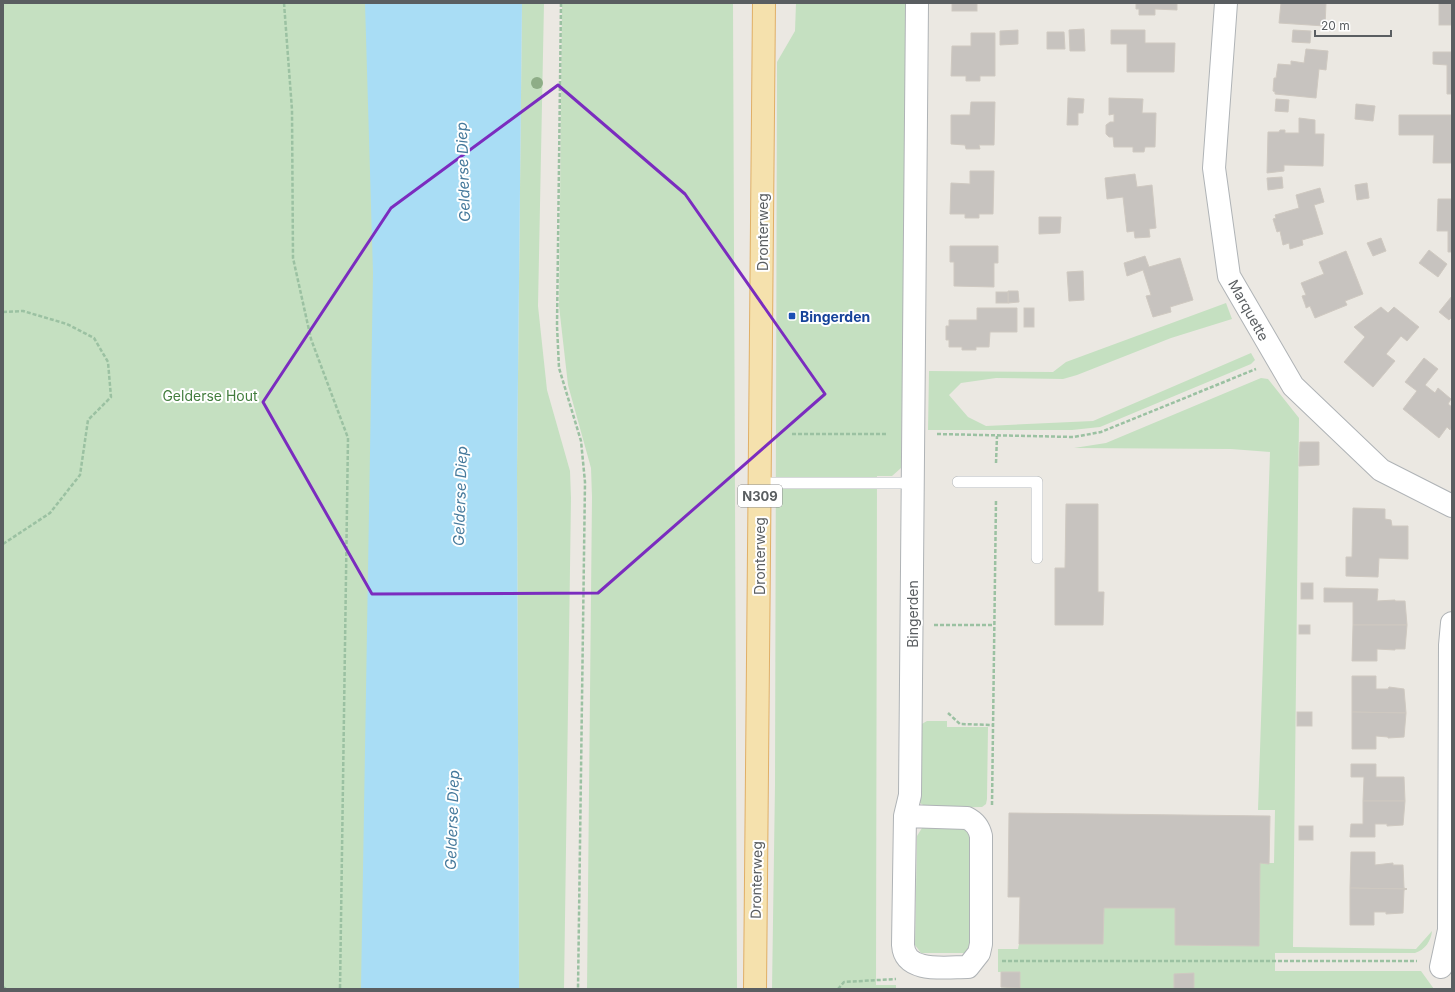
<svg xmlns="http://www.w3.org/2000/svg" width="1455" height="992" font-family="Inter,sans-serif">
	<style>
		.green { fill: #c5e0c1 }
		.water { fill: #a9ddf5 }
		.building { fill: #c7c3bf; stroke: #cfc9c1 }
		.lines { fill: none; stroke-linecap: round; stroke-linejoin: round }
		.service-casing { stroke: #afb3b6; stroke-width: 12 }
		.minor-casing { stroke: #afb3b6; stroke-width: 24 }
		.primary-casing { stroke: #e0af66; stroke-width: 24 }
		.path { stroke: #9bc1a2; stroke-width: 2.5; stroke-dasharray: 4 2; stroke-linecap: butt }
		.service { stroke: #fff; stroke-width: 11 }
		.minor { stroke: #fff; stroke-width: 22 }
		.primary { stroke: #f5e1ad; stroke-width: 22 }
		.tree { fill: #8ead87 }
		.marked { fill: none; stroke: #7b2cbf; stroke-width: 3; stroke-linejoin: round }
		.transit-dot { fill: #1a4fb4; stroke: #fff; stroke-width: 1.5 }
		.labels { text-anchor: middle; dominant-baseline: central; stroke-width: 4; stroke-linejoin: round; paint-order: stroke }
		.shield { fill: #fff; stroke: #8c8e90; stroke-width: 1 }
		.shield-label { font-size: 13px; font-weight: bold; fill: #5a5e61 }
		.street-label { font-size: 14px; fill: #5a5e61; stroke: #fff }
		.transit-label { font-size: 14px; font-weight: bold; fill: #164399; stroke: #fff; text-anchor: start }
		.park-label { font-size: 14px; fill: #427d3d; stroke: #fff }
		.water-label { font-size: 15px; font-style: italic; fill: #467a9c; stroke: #fff }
	</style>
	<rect width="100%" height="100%" fill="#ebe8e2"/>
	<g class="green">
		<path d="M3,3H384L392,989H3Z"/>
		<path d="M522,3H544L538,306L547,390L570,471L571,498L564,989H519L517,470Z"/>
		<path d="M562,3H733L737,989H587L592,497L591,468L568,385L559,306Z"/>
		<path d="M796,3H907L901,468L892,476H877L876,985H896V989H772L775,785L777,62L795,31Z"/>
		<path d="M1226,303L1232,319L1171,338L1077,375L1063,379L996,378L961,383L949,395L968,417L986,426L1093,421L1251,353L1255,360L1251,364L1100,427L1072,430H928L929,371L1053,372L1066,362Z"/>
		<path d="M1261,378L1268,379L1299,418L1293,947L1416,949L1432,931C1431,941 1425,950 1415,953H1275V971H1421L1434,989H1020L1001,987V972H998V949H1018L1019,944H1103L1104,908H1175V945L1259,946L1260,863H1274L1275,810H1258L1270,452L1231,449L1074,448L1106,443Z"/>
		<path d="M927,721H947V727H988L987,799L986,804L982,807L928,808L920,803V725Z"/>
		<path d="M922,828H967L972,835V945L966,953H921L915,945L917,836Z"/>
	</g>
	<path class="water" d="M365,3H522L517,470L519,989H361L373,273Z"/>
	<g class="building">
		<rect x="952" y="3" width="25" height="8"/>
		<path d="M1136,3H1177V10L1155,9V15H1139V9H1136Z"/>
		<path d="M1281,3H1326L1325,26L1279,23Z"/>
		<rect x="1439" y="3" width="13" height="22"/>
		<path d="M1084,29L1085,51H1070L1069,30Z"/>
		<path d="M1018,30V44L1000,45V31Z"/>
		<path d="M1111,30H1145V43H1175L1174,72H1127V44H1111Z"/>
		<path d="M1293,30L1311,31L1310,43L1292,42Z"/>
		<path d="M1047,32H1064L1065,49H1047Z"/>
		<path d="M971,33H995V76H980V81H966V76H951L952,46H971Z"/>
		<path d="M1306,49L1328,51L1326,70L1319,69L1316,98L1275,94V92L1273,91L1274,78H1276L1278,64L1291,65V61L1304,63Z"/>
		<path d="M1433,52H1452V94H1447V65L1433,64Z"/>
		<path d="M1068,98L1084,99L1083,113H1078V125H1067Z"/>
		<path d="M1109,98L1143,99L1142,113H1156L1155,147H1145L1144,152H1133V147H1114L1113,137H1109L1106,134V125L1110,122H1114V114L1109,115Z"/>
		<path d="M1276,99L1289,100L1288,112L1275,111Z"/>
		<path d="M971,102H995L994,145H979L980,149H966L965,145L951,144V115H970Z"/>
		<path d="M1356,104L1375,106L1373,121L1355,119Z"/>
		<path d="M1399,115H1451L1452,163H1433L1434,135H1399Z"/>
		<path d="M1299,118L1315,120V134H1324L1323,166L1284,165V171L1267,173L1268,132H1279L1280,130H1285V133H1299Z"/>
		<path d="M970,171H994L993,214H979V218H965V214H950L951,183L970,184Z"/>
		<path d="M1135,174L1137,187L1152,185L1156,228L1149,229L1150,237L1135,238L1134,231L1127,232L1123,197L1107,199L1105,178Z"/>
		<path d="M1282,177L1283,188L1268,190L1267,178Z"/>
		<path d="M1367,183L1369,198L1357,200L1355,185Z"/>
		<path d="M1320,188L1324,202L1314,205L1323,234L1302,240L1303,245L1290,249L1289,243L1283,245L1280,231L1277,232L1273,219L1276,218L1275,215L1299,208L1296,195Z"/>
		<path d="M1438,199H1452V252H1448V231H1437Z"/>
		<path d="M1039,217H1061L1060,233L1039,234Z"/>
		<path d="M1381,238L1386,251L1373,256L1367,243Z"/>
		<path d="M950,246H998V263H994V287L954,286V262H950Z"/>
		<path d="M1429,250L1447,264L1438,277L1419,263Z"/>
		<path d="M1346,251L1363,294L1345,301L1347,305L1315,318L1310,306L1306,308V307L1302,296L1306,295L1301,283L1324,274L1319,262Z"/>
		<path d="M1145,256L1149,267L1180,258L1193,300L1170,307L1171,312L1153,317L1146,296L1151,295L1143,270L1127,276L1124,263Z"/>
		<path d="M1083,271L1084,300L1069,301L1067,272Z"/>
		<path d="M1008,291H1018L1019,302L1008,303Z"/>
		<rect x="996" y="292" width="12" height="11"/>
		<path d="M1452,296V317L1449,320L1439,312Z"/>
		<path d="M1381,307L1388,313L1394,307L1419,327L1407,341L1401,336L1386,354L1395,361L1373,387L1344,362L1365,337L1354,327Z"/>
		<path d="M977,308H1017V332H990L989,347H976V350H962V347H949V340H946V326H949V320H977Z"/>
		<rect x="1024" y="308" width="10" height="19"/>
		<path d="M1424,358L1438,369L1425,385L1435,393L1438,388L1451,399L1448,404L1452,407V427L1450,430L1447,427L1439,438L1403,409L1417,391L1405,382Z"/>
		<path d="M1300,442H1319V465L1299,466Z"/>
		<path d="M1066,504H1098V592H1104L1103,625H1055V568H1065Z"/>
		<path d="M1353,508L1385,509V519L1391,520L1392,526H1408V559L1379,558L1378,577L1346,576V557H1352Z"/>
		<rect x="1301" y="583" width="12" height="16"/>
		<path d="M1324,588L1378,589L1377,601L1395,600V601H1405L1407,625H1353V602H1324Z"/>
		<rect x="1299" y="625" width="11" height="9"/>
		<path d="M1353,625H1407L1405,649H1395V650L1377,649V661H1352Z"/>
		<path d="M1352,676H1376V689H1388L1389,687L1404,689L1406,713L1352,712Z"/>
		<rect x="1297" y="712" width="15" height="14"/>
		<path d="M1352,712L1406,713L1404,737L1388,738V737L1376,736V749H1352Z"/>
		<path d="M1351,764H1376V777H1404L1405,801H1363L1364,777H1351Z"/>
		<path d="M1363,801H1405L1403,825L1387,826V824H1375V837H1350L1351,824H1363Z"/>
		<path d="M1009,813L1270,816L1269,864L1260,863L1259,946L1175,945V908H1104L1103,944H1019L1020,897H1008Z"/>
		<rect x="1299" y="826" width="14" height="14"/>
		<path d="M1351,852H1375V865L1393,863V865H1403L1404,888L1407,889L1350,888Z"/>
		<path d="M1350,888L1407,889L1404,890L1403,913L1386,914V912H1374V925H1350Z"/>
		<path d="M1001,972H1020V988L1001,987Z"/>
		<path d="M1194,973V989H1174V974Z"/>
	</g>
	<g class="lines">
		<defs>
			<g id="service">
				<path d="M958,482H1037V558"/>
				<path d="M760,483H912"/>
			</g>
			<g id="minor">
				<path d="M1226,3L1214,168L1229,276L1293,386L1381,470L1452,506"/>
				<path d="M905,816L967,818C975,822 979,827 981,836V944L979,953L968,967C946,967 905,974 903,945L905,816L910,795L917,3"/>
				<path d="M1441,967L1449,930L1450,645L1452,623"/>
			</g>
			<path id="primary" d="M755,989L764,3"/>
		</defs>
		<use href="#service" class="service-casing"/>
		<use href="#minor" class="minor-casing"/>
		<use href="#primary" class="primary-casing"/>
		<g class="path">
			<path d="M284,3L292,110L293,258L311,339L348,438L340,989"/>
			<path d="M561,3L557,326L559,368L581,441L585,482L578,989"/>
			<path d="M3,312L23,311L67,324L94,338L108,362L111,397L88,420L80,475L50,513L3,544"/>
			<path d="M792,434H888"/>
			<path d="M937,434L1074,437L1101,432L1256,369"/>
			<path d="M996,463L997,436"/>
			<path d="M934,625H994"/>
			<path d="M948,713L960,724L993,725"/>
			<path d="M992,805L996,500"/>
			<path d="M1002,961H1417"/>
			<path d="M3,987L6,989"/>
			<path d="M838,989L844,982L896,979"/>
		</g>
		<use href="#service" class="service"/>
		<use href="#minor" class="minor"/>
		<use href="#primary" class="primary"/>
	</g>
	<circle class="tree" cx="537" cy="83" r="6"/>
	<path class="marked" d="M558,85L685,194L825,394L598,593L372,594L263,402L391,208Z"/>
	<rect class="transit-dot" x="788" y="312" width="8" height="8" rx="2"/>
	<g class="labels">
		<rect class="shield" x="738" y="485" width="44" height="22" rx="3"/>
		<g class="shield-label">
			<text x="760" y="496">N309</text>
		</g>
		<g class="street-label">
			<text transform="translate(762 232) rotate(-90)">Dronterweg</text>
			<text transform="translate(1249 310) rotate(61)">Marquette</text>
			<text transform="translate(759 556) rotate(-90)">Dronterweg</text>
			<text transform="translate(912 614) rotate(-90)">Bingerden</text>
			<text transform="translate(756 880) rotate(-89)">Dronterweg</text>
		</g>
		<g class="transit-label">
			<text x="800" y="316">Bingerden</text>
		</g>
		<g class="park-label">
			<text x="210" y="395">Gelderse Hout</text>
		</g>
		<g class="water-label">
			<text transform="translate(463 172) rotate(-92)">Gelderse Diep</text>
			<text transform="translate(460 496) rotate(-88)">Gelderse Diep</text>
			<text transform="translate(452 820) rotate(-88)">Gelderse Diep</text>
		</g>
	</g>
	<rect width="1455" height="992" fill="none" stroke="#5a5e61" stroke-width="8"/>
	<path d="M1315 30v6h76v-6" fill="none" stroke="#5a5e61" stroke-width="2"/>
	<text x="1321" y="30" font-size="12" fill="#5a5e61" stroke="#ffffff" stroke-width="3" paint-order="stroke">20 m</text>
</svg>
